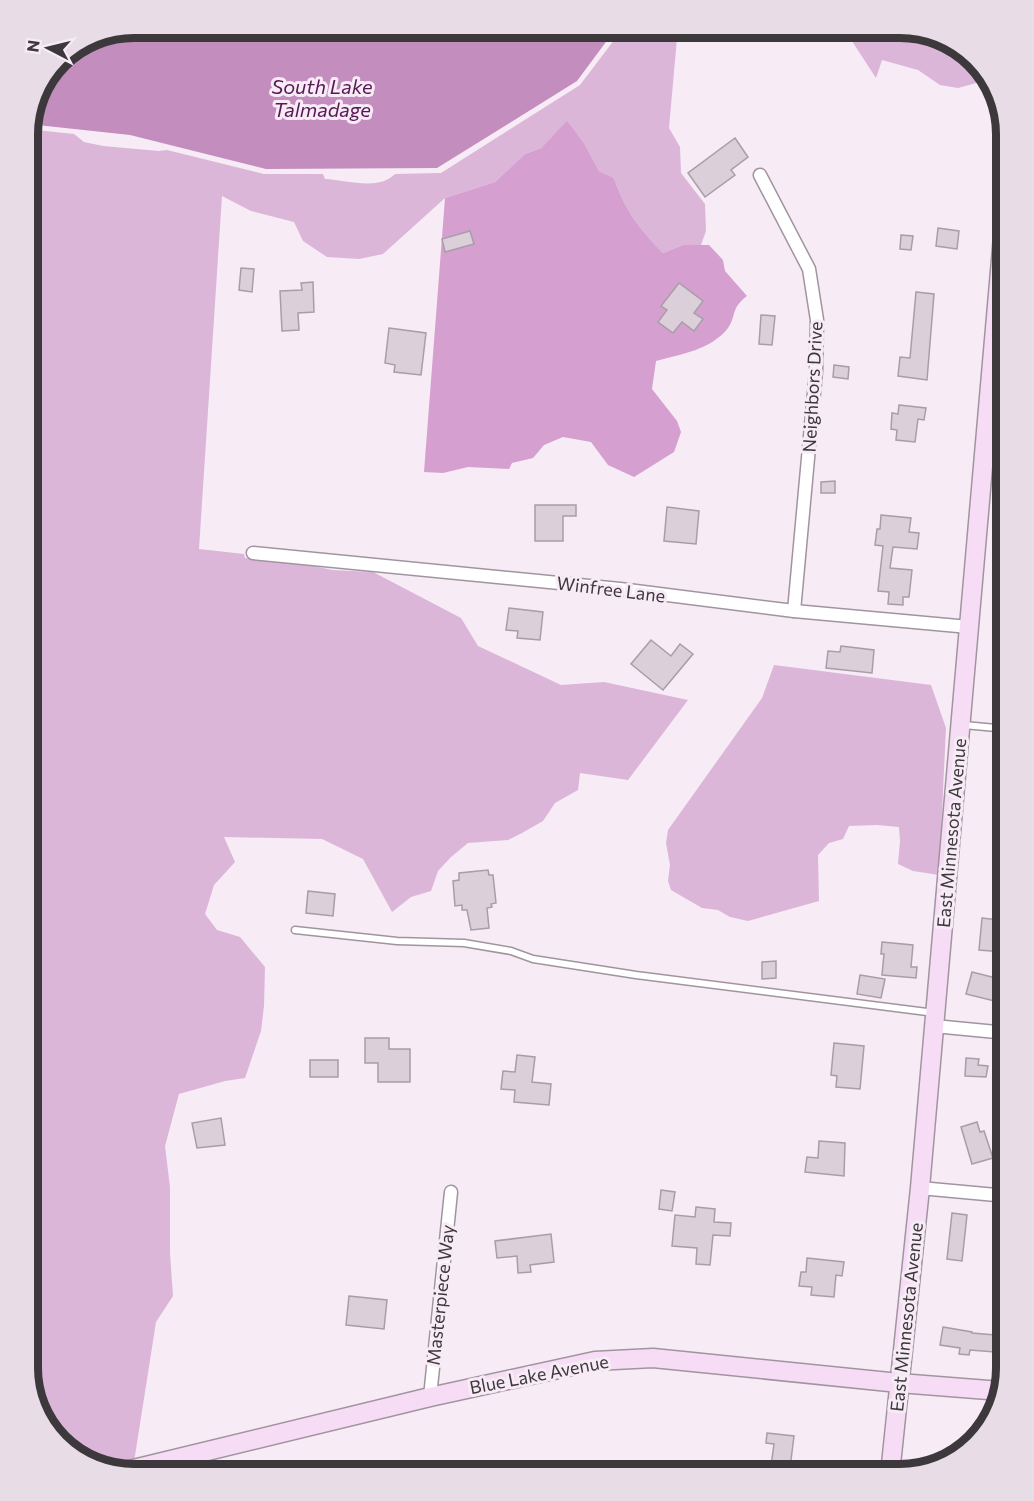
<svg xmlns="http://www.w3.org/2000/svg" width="1034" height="1501" font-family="Commissioner,sans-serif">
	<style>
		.green { fill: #dcb6d8 }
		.forest { fill: #d59fd0 }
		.water { fill: #c38dbe }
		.building { fill: #dbcfda; stroke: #a99da7; stroke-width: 1.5 }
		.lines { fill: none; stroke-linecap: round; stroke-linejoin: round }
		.lane-casing { stroke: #a0959f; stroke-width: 9 }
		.street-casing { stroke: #a0959f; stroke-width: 15 }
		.secondary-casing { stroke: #a0959f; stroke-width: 21 }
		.lane { stroke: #fff; stroke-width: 6 }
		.street { stroke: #fff; stroke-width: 12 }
		.secondary { stroke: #f7dcf5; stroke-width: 18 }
		.labels { text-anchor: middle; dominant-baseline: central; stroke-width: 6; stroke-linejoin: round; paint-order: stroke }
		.street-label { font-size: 18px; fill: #3d383c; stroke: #f7ebf6 }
		.water-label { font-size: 20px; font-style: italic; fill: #571855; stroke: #f7ebf6 }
		.rim { fill: none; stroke: #3d383c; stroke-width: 8 }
	</style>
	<rect width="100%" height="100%" fill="#f7ebf6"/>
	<g class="green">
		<path d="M624,27H678L669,128L680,147L681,173L705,204L706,231L701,245H683L663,253C640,229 625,211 614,178L599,171L584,143L567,122L541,148L525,154L495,182L445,198L383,254L359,259L327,257L303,241L294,222L251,211L222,196L199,549L244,554L245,558L309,565L332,570L373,572L461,618L478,646L561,685L604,682L688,700L628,780L580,773L578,790L555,803L543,821L522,833L508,840L468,843L451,857L438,871L431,891L411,897L392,912L363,859L322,839L224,837L235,862L214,885L205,914L217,930L240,937L265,967L264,1006L261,1031L245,1078L225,1081L179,1094L165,1146L170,1187V1253L173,1296L156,1322L134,1462L109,1468L80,1460L41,1420L27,1368V129L74,134L84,142L103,146L159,151L167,150L264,174H323L325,179C348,180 378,191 395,174L441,173L580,85Z"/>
		<path d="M817,27H907L954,41L988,76L980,82L958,88L940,85L918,70L882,60L876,78L848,35Z"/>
		<path d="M774,665L931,685L946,728L939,875L913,871L898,864L900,841L899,827L877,825L849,826L843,839L829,843L818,855L819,901L748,921L730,917L718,910L702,908L671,890L668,881L670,865L666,843L668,830L762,698Z"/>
	</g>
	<path class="forest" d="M567,121L584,143L599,171L614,178C625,211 640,229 663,253L683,245H709L723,260L725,271L747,296C730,309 737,315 728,328C711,350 681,354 656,361L652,389L677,421L681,432L674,452L634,477L608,465L591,442L563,437L544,445L533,458L512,463L509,469L468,467L443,473L424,472L445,198L495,182L525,154L541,148Z"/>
	<path class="water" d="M133,27H617L577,81L437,168L266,169L130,135L28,124L38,87L63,54Z"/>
	<g class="building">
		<path d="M735,138L748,157L731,170L735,175L705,197L688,173Z"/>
		<path d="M938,228L959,231L957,249L936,246Z"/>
		<path d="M470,231L474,244L445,252L442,239Z"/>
		<path d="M901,235L913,236L911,250L900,249Z"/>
		<path d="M241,268L254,269L252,292L239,290Z"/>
		<path d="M313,282L314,312L298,313L299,330L282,331L280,291L302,290L301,283Z"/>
		<path d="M679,283L703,301L694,313L703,319L694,331L682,322L673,333L658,322L667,310L661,306Z"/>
		<path d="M916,292L934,294L927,380L898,376L900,357L910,358Z"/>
		<path d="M761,315L775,316L772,345L759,344Z"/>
		<path d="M389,328L426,333L421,375L394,372L395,365L385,363Z"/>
		<path d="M834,365L849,367L848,379L833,377Z"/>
		<path d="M899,405L926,408L924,420L918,419L915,442L896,440L897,430L891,429L892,413L898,414Z"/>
		<path d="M835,481V493H821V482Z"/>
		<path d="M535,505H576V516H563V541H535Z"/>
		<path d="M667,507L699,511L696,544L664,541Z"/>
		<path d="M881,515L911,518L909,532L919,533L917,549L893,547L890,568L912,570L909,597H903V605L888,604L889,592L878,591L883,546L875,545L877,529H880Z"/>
		<path d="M509,608L543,612L540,640L517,638L518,631L506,630Z"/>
		<path d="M651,640L671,656L680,644L693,654L663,690L631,664Z"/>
		<path d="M841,646L874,650L872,673L826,668L828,651L840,652Z"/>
		<path d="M488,870L489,875H493L496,903L491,904L492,907L487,908L489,928L471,930L467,910H462V905L455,906L453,881L459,880V873Z"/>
		<path d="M308,891L335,894L333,916L306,913Z"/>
		<path d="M982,918L999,920L998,935L1005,936L1003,952L979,950Z"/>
		<path d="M882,942L913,945L911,967H917L916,978L882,975L884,954H881Z"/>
		<path d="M776,961V978L762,979V962Z"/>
		<path d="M972,972L1000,979L999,985L1007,987V1004L966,994Z"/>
		<path d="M860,975L885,979L881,998L857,994Z"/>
		<path d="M365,1038H389V1049H410V1082H378V1063H365Z"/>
		<path d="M834,1043L864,1046L860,1089L836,1087L837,1076L831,1075Z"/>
		<path d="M517,1055L535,1057L532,1082L551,1084L549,1105L514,1102L515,1090L501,1089L503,1071L515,1072Z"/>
		<path d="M966,1058L979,1059L978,1065L988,1066L986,1077L965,1076Z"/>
		<rect x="310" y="1060" width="28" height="17"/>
		<path d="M221,1118L225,1145L197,1148L192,1123Z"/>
		<path d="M977,1122L980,1132L984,1131L993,1158L972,1164L961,1127Z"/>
		<path d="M819,1141L845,1143L844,1176L805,1172L807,1157L818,1158Z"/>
		<path d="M661,1190L675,1192L672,1211L659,1209Z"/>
		<path d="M696,1207L715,1209L714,1222L731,1223L730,1236L713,1235L710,1265L696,1264L697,1248L672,1246L675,1215L695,1217Z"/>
		<path d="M952,1213L967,1215L962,1261L947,1259Z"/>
		<path d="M551,1234L554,1262L530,1265L531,1272L518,1273L517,1256L497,1258L495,1241Z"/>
		<path d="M807,1258L844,1262L842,1276L836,1275L834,1297L811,1295L812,1287L799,1286L801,1272H806Z"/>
		<path d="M349,1296L387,1300L384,1329L346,1325Z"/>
		<path d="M943,1327L972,1332V1333L1007,1336V1353L970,1350L969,1355L959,1354L960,1348L940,1345Z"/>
		<path d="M767,1433L794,1436L790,1468L771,1466L774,1444L766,1443Z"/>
	</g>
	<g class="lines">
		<defs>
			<g id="lane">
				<path d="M964,725L1007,729"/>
				<path d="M295,930L397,941L464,943L511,951L533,959L636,975L935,1013"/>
			</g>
			<g id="street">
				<path d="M760,175L809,269L817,320L816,371L794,611"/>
				<path d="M253,553L620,589L794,611L969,627"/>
				<path d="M934,1026L1007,1033"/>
				<path d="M920,1188L1007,1196"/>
				<path d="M430,1397L451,1192"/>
			</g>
			<g id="secondary">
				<path d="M121,1472L430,1397L595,1361L653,1358L899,1383L1001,1391"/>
				<path d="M890,1474L920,1188L1007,191"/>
			</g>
		</defs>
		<use href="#lane" class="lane-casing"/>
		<use href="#street" class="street-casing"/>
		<use href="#secondary" class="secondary-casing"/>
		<use href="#lane" class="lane"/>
		<use href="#street" class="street"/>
		<use href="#secondary" class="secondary"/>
	</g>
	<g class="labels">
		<g class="street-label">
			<text transform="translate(812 387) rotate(-87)">Neighbors Drive</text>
			<text transform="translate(611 589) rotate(7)">Winfree Lane</text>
			<text transform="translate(951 833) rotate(-85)">East Minnesota Avenue</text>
			<text transform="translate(440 1295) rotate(-84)">Masterpiece Way</text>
			<text transform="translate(906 1317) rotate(-84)">East Minnesota Avenue</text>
			<text transform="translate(539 1374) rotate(-11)">Blue Lake Avenue</text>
		</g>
		<g class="water-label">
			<text x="322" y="86">South Lake<tspan x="322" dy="23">Talmadage</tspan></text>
		</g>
	</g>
	<path d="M0 0H1034V1501H0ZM134 38H900A96 96 0 0 1 996 134V1368A96 96 0 0 1 900 1464H134A96 96 0 0 1 38 1368V134A96 96 0 0 1 134 38Z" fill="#e8dde7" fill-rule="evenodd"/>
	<path class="rim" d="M134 38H900A96 96 0 0 1 996 134V1368A96 96 0 0 1 900 1464H134A96 96 0 0 1 38 1368V134A96 96 0 0 1 134 38Z"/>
	<g transform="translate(48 48) rotate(277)" stroke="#f7ebf6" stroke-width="4.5" paint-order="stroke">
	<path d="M0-4.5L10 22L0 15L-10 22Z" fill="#3d383c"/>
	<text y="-9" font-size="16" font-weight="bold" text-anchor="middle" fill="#3d383c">N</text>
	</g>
</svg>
